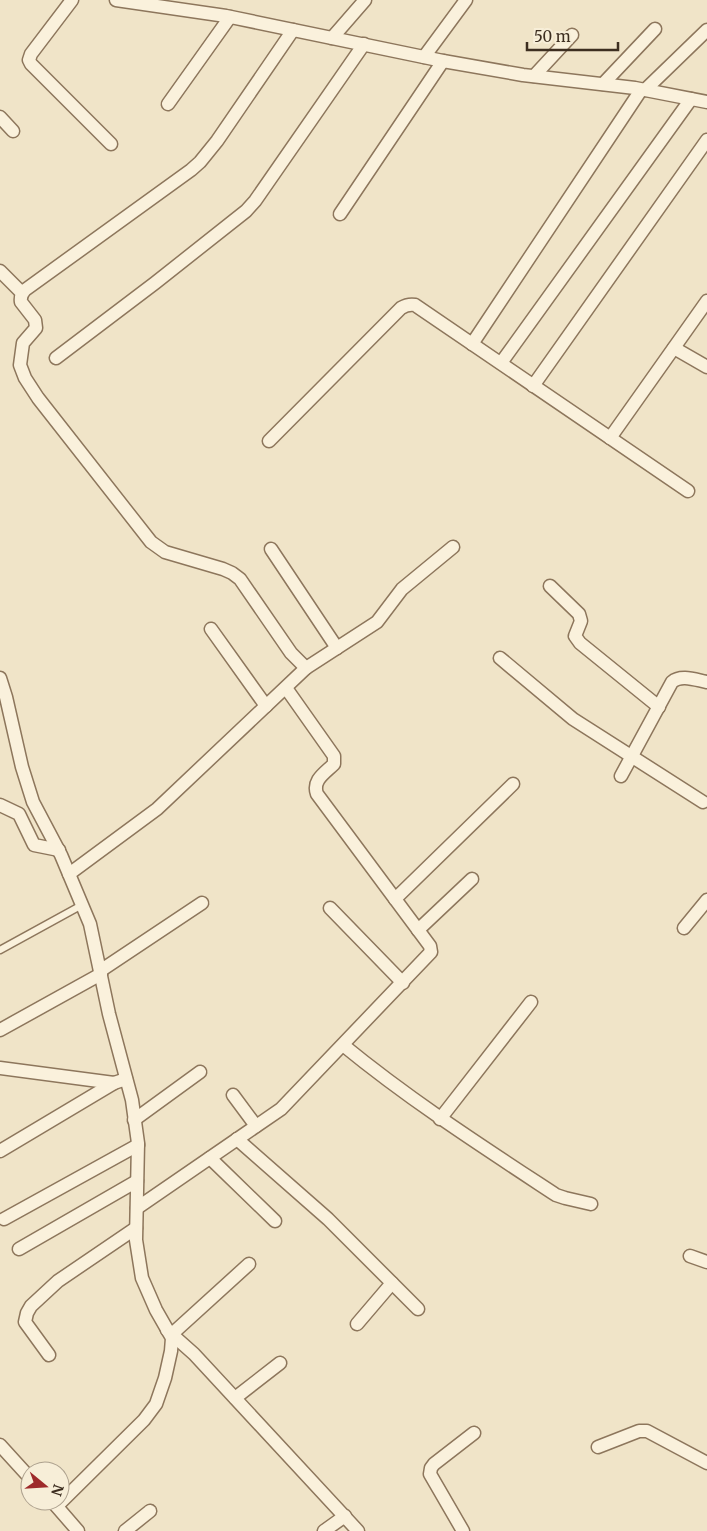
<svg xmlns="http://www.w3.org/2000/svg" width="707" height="1531" font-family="Merriweather,serif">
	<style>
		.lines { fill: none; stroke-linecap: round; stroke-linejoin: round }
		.lane-casing { stroke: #8d765c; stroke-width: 9 }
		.street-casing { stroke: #8d765c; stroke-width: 15 }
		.lane { stroke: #faf1dc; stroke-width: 6 }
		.street { stroke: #faf1dc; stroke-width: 12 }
	</style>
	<rect width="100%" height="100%" fill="#f0e4c8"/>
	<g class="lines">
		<defs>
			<path id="lane" d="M0,950L82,905"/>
			<g id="street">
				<path d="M72,0L31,54L29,60L31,64L111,144"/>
				<path d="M116,0L226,16L443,61L523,75L635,88L707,102"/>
				<path d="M293,30L217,141L200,162L191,170L25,290C22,293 20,296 21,302L35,320L36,328L23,343L20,365L25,378L38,398L151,542L165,552L223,569L232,573L240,579L291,653L306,668"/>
				<path d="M332,38L365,0"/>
				<path d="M424,57L466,0"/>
				<path d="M534,76L572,35"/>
				<path d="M603,84L655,29"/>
				<path d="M645,90L707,30"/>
				<path d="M168,104L230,17"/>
				<path d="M0,117L13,131"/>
				<path d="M340,214L443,61"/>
				<path d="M0,271L22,293"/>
				<path d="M472,344L641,90"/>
				<path d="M674,348L707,367"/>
				<path d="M56,358L155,283L246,211L255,201L364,44"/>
				<path d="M501,363L691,99"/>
				<path d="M533,386L707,140"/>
				<path d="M610,438L707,301"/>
				<path d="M269,441L401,308C406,305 409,304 415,305L688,491"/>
				<path d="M271,549L337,648"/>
				<path d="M550,586L579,614L581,621L575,636L580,643L659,707"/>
				<path d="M211,629L266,706"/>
				<path d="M500,658L573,719L703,802"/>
				<path d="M0,678L6,697L22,767L33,802L61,855L90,924L109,1014L132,1100L138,1143L136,1240L142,1278L156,1310L172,1338L171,1351L165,1378L156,1404L144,1420L57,1506"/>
				<path d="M621,776L672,682C681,674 696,680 707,682"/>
				<path d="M0,805L19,814L34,845L59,850"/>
				<path d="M69,874L157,809L306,668L377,622L402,589L453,547"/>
				<path d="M395,899L513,784"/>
				<path d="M330,908L403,983"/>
				<path d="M684,928L707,900"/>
				<path d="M418,930L472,879"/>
				<path d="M100,971L202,903"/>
				<path d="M0,1030L101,974"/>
				<path d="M343,1045C410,1100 483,1147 556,1195L565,1198L591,1204"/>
				<path d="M0,1068L114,1083"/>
				<path d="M233,1095L256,1126"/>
				<path d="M440,1119L531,1002"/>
				<path d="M134,1120L200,1072"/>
				<path d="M237,1139L328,1219L418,1309"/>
				<path d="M0,1151L114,1083L126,1079"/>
				<path d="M210,1158L275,1221"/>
				<path d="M137,1208L281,1109L431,952L430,946L317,794C312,780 325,773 334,764V756L286,688"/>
				<path d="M4,1219L138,1145"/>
				<path d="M19,1249L137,1181"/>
				<path d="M690,1256L707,1262"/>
				<path d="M357,1324L392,1283"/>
				<path d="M167,1330L194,1354L358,1531"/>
				<path d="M172,1334L249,1264"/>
				<path d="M49,1355L25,1322L27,1313L31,1306L58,1281L136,1228"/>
				<path d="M235,1398L280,1363"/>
				<path d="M0,1445L30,1478"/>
				<path d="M598,1447L639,1431H647L707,1463"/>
				<path d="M52,1501L78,1531"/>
				<path d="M125,1531L150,1511"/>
				<path d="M324,1531L345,1516"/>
				<path d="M463,1531L430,1474L431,1468L434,1464L474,1433"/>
			</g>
		</defs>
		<use href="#lane" class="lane-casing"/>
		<use href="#street" class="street-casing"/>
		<use href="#lane" class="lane"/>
		<use href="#street" class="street"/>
	</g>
	<g transform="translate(45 1486) rotate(108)"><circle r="24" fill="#f7eed8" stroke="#ada18e"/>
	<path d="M0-4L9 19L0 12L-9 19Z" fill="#9e2a2b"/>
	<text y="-8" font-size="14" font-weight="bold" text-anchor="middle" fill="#3d2e20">N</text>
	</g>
	<path d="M527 42v8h91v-8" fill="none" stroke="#3d2e20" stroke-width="2.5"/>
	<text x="534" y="42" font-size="15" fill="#3d2e20" stroke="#f7eed8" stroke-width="4" paint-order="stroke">50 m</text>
</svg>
